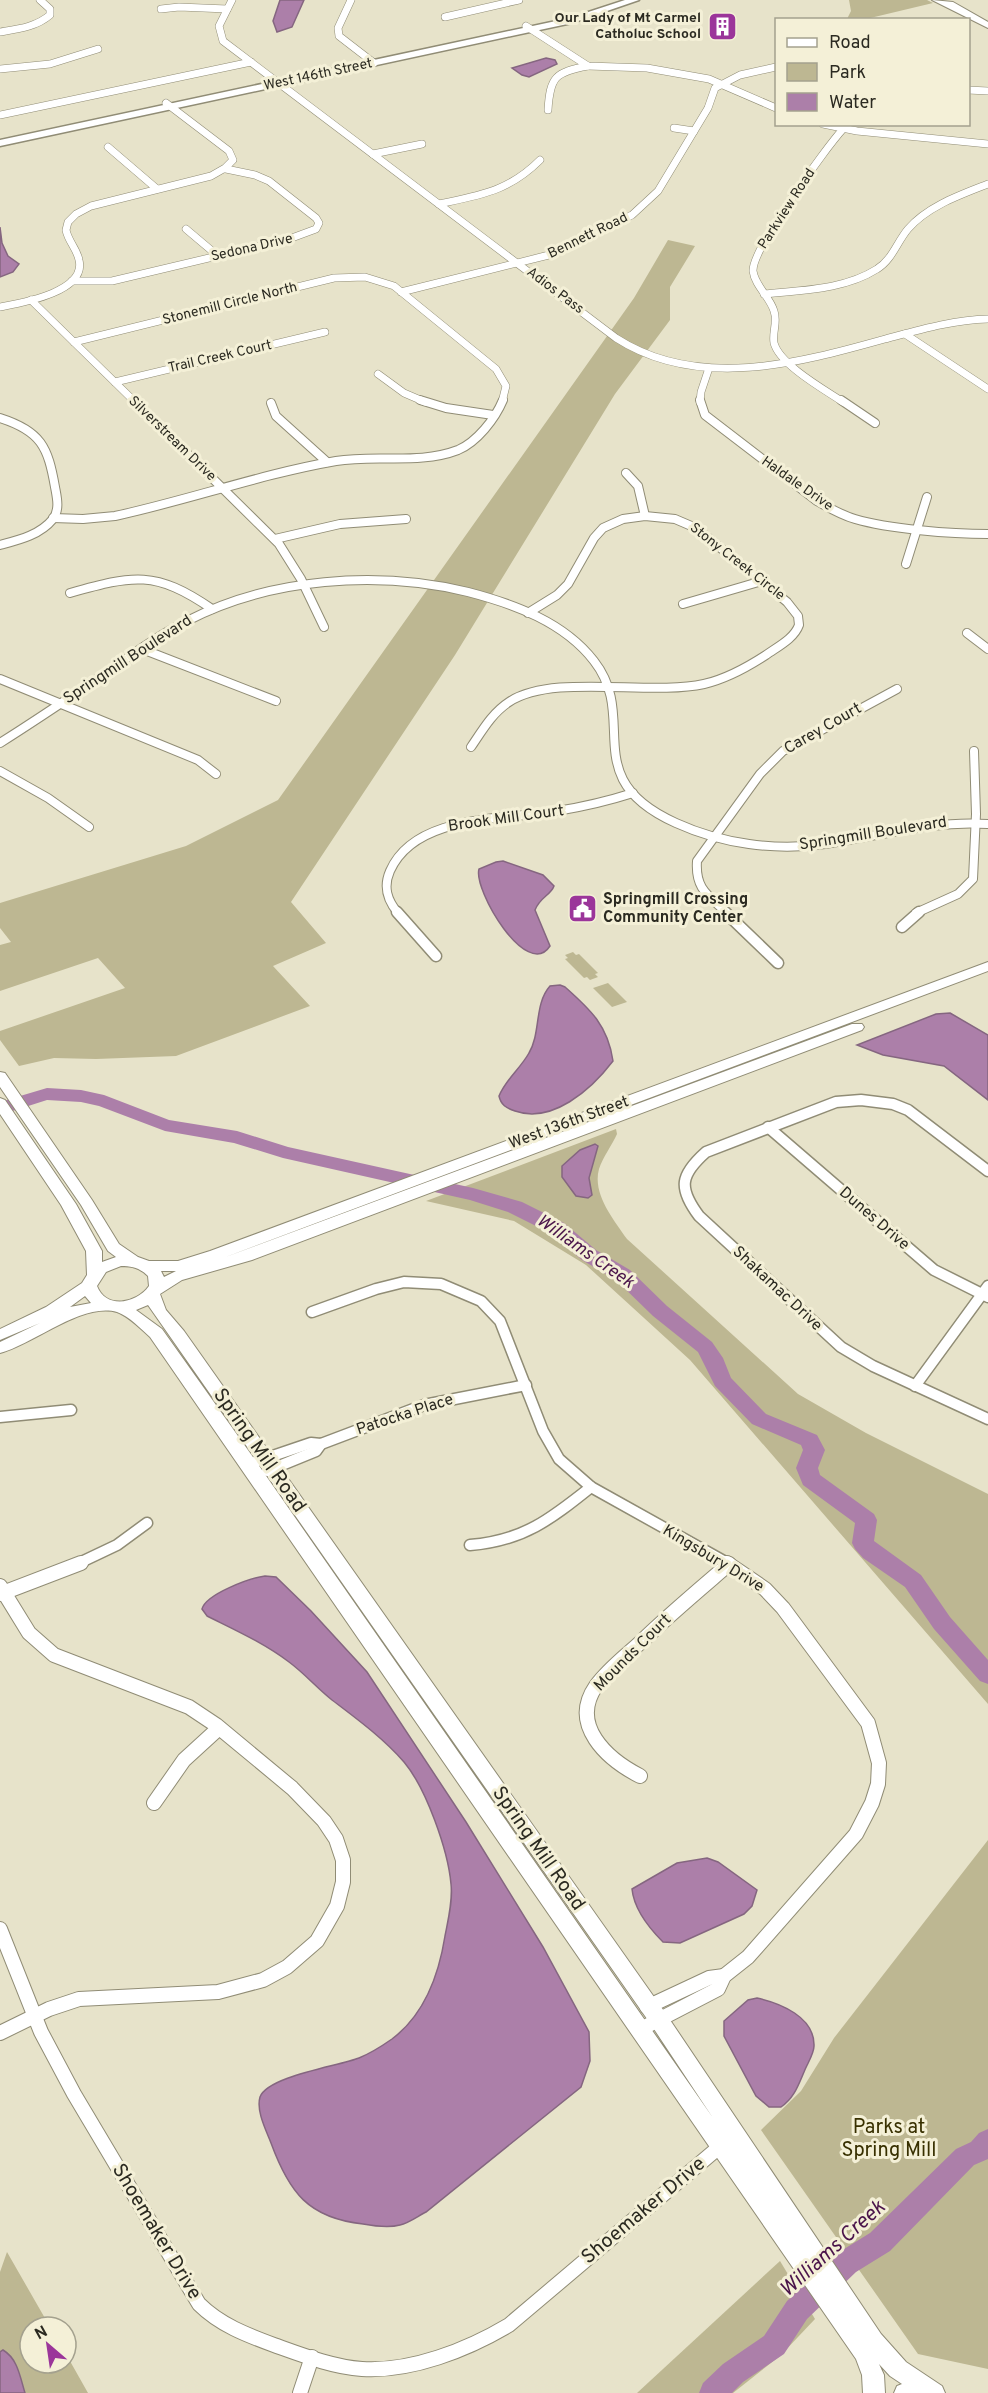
<svg xmlns="http://www.w3.org/2000/svg" width="988" height="2393" font-family="Overpass,sans-serif">
	<style>
		.green { fill: #bdb792 }
		.water { fill: #ac7fa9; stroke: #856680; stroke-width: 1.5 }
		.lines { fill: none; stroke-linecap: round; stroke-linejoin: round }
		.river { fill: #ac7fa9; fill-rule: evenodd }
		.street-far3-casing { stroke: #908c75; stroke-width: 8 }
		.street-far2-casing { stroke: #908c75; stroke-width: 10 }
		.street-far1-casing { stroke: #908c75; stroke-width: 13 }
		.street-casing { stroke: #908c75; stroke-width: 16 }
		.secondary-casing { stroke: #908c75; stroke-width: 2 }
		.primary-casing { stroke: #908c75; stroke-width: 3 }
		.street-far3 { stroke: #fff; stroke-width: 7 }
		.street-far2 { stroke: #fff; stroke-width: 8 }
		.street-far1 { stroke: #fff; stroke-width: 10 }
		.street { stroke: #fff; stroke-width: 14 }
		.secondary { fill: #fff; fill-rule: evenodd }
		.primary { fill: #fff; fill-rule: evenodd }
		.labels { text-anchor: middle; dominant-baseline: central; stroke-width: 6; stroke-linejoin: round; paint-order: stroke }
		.far-poi-label { font-size: 14px; font-weight: bold; fill: #2b2a21; stroke: #f4f0d7; text-anchor: end }
		.far-street-label { font-size: 14px; fill: #2b2a21; stroke: #f4f0d7 }
		.street-label { font-size: 16px; fill: #2b2a21; stroke: #f4f0d7 }
		.poi-label { font-size: 16px; font-weight: bold; fill: #2b2a21; stroke: #f4f0d7; text-anchor: start }
		.water-label { font-size: 18px; font-style: italic; fill: #4a144a; stroke: #f4f0d7 }
		.near-street-label { font-size: 20px; fill: #2b2a21; stroke: #f4f0d7 }
		.near-park-label { font-size: 20px; fill: #383000; stroke: #f4f0d7 }
		.near-water-label { font-size: 21px; font-style: italic; fill: #4a144a; stroke: #f4f0d7 }
	</style>
	<rect width="100%" height="100%" fill="#e7e3ca"/>
	<g class="green">
		<path d="M849,0H927L933,3L866,19H847L851,11Z"/>
		<path d="M668,240L695,246L670,287V320L615,394L455,655L291,902L326,943L273,966L310,1006L176,1056L96,1059L54,1058L19,1066L0,1040V1031L125,988L98,958L0,991V945L11,942L0,928V903L186,846L278,800L634,298Z"/>
		<path d="M573,952L576,955L579,954L598,973L595,974L598,977L590,980L587,977L584,978L565,959L568,958L565,955Z"/>
		<path d="M608,983L627,1002L612,1007L593,988Z"/>
		<path d="M616,1129L617,1134C612,1145 603,1157 599,1169C592,1194 614,1220 627,1239L798,1394L866,1433L988,1494V1704L690,1360L586,1265L514,1221L426,1201Z"/>
		<path d="M988,1840V2369L918,2354L761,2130L801,2091L834,2038Z"/>
		<path d="M7,2252L50,2327H30V2363H66V2354L88,2393H0V2272Z"/>
		<path d="M780,2261L815,2319L781,2355L733,2393H637Z"/>
	</g>
	<g class="water">
		<path d="M280,0H304L292,27L277,32L273,21Z"/>
		<path d="M546,58L555,60L557,64L529,77L522,75L512,68Z"/>
		<path d="M0,227L2,243L8,256L19,264L13,272L0,277Z"/>
		<path d="M503,861L543,875L554,886C551,895 540,897 535,910L550,946C527,981 473,890 479,869L496,862Z"/>
		<path d="M560,985L565,987C591,1010 608,1026 613,1061C591,1090 552,1124 515,1111C506,1108 501,1105 499,1096C506,1079 520,1069 529,1053C541,1033 534,1004 550,986Z"/>
		<path d="M950,1013L988,1035V1100L944,1066L883,1055L857,1045L936,1014Z"/>
		<path d="M595,1144L598,1146L589,1178L592,1195L588,1198L576,1196L562,1177V1166L580,1150Z"/>
		<path d="M265,1576L276,1577L311,1611L367,1672L466,1822L543,1947L589,2032L590,2061L581,2087L426,2212C418,2216 409,2223 400,2225C389,2228 374,2226 363,2224C308,2218 289,2192 271,2143C266,2130 256,2111 260,2097C268,2076 339,2066 359,2058C371,2053 382,2046 392,2039C424,2015 439,1974 445,1936C448,1920 453,1901 451,1884C448,1850 426,1788 404,1762C383,1738 357,1719 332,1700C317,1688 304,1673 289,1662C264,1643 235,1630 207,1616L202,1609C206,1594 250,1578 265,1576Z"/>
		<path d="M707,1858L718,1862L757,1890L752,1906L744,1914L680,1943L663,1942C648,1927 634,1909 632,1889L677,1863Z"/>
		<path d="M757,1998C780,2003 815,2017 814,2046C814,2054 807,2064 804,2072C798,2086 794,2098 781,2107H769L756,2096L724,2036V2021L748,2000Z"/>
		<path d="M3,2350C18,2359 20,2377 25,2393H0V2352Z"/>
	</g>
	<g class="lines">
		<g class="river">
			<path d="M47,1088L81,1090L104,1095L169,1120L237,1131L288,1147L473,1188L522,1202L564,1223L596,1250L630,1270L667,1306L712,1342L723,1358L731,1378L766,1414L817,1435L825,1450L818,1468L820,1475L874,1514L877,1520L874,1541L921,1575L950,1617L988,1660V1684L980,1681L934,1629L905,1587L863,1558L855,1549L852,1543L855,1523L803,1485L796,1468L803,1450L801,1445L752,1424L715,1386L698,1352L653,1316L616,1280L582,1260L550,1233L508,1212L470,1200L283,1158L234,1143L165,1131L99,1106L81,1102L47,1100L0,1115V1102Z"/>
			<path d="M988,2129V2159L974,2165L890,2251L856,2272L807,2319L784,2354L743,2382L732,2393H699L703,2383L723,2364L764,2336L787,2301L836,2254L870,2233L956,2149L971,2142L979,2133Z"/>
		</g>
		<defs>
			<g id="street-far3">
				<path d="M232,0L219,26L223,41L616,338C698,391 799,363 885,339C919,330 953,320 988,319"/>
				<path d="M351,0L338,28L339,36L374,63"/>
				<path d="M161,9L179,7L227,9"/>
				<path d="M445,17L519,0"/>
				<path d="M526,26L588,66L647,68L709,79L776,108"/>
				<path d="M0,32C18,29 36,27 50,15V9L40,0"/>
				<path d="M0,69L50,64L98,49"/>
				<path d="M968,90L988,91"/>
				<path d="M548,110C550,77 555,72 588,66"/>
				<path d="M0,115L251,62"/>
				<path d="M823,124L857,131L988,144"/>
				<path d="M674,128L694,131"/>
				<path d="M843,129C825,149 752,249 753,271C755,286 770,297 774,311C778,322 772,332 774,343C780,365 825,390 843,402"/>
				<path d="M108,147L157,189"/>
				<path d="M373,154L422,144"/>
				<path d="M439,204C481,195 509,191 540,160"/>
				<path d="M186,229L218,256"/>
				<path d="M72,281H112L289,239L316,229L319,223L316,218L269,181L255,175L226,169"/>
				<path d="M401,292L553,254L632,215L658,191L708,108L715,88L740,75L776,67"/>
				<path d="M764,294C801,290 844,290 877,269C892,260 897,242 908,229C928,206 960,195 988,184"/>
				<path d="M31,300L135,402"/>
				<path d="M0,307C21,303 87,292 79,260C77,249 68,241 66,230L68,222L76,214L91,206L211,176L225,168L233,160L229,151L166,103"/>
				<path d="M905,334L988,389"/>
				<path d="M74,342L334,278L365,277L394,286L496,369L506,386L502,402"/>
				<path d="M378,374L404,393L425,402"/>
				<path d="M115,382L325,332"/>
				<path d="M700,402L701,392L709,368"/>
			</g>
			<g id="street-far2">
				<path d="M133,400L279,544L301,579L324,627"/>
				<path d="M420,400L446,408L493,415"/>
				<path d="M700,400L705,415L817,501C829,508 841,515 855,519C889,529 951,534 988,534"/>
				<path d="M841,400L875,423"/>
				<path d="M271,403L276,416L327,462"/>
				<path d="M0,418C41,431 48,447 55,487C57,498 60,509 53,519C40,535 19,540 0,545"/>
				<path d="M626,473L638,486L645,516"/>
				<path d="M53,518L83,519L115,516C189,500 261,474 336,461C376,454 419,465 458,450C477,442 495,419 503,400"/>
				<path d="M275,539L340,524L406,519"/>
				<path d="M906,564L927,497"/>
				<path d="M70,593C134,575 155,570 212,609"/>
				<path d="M683,604L762,581"/>
				<path d="M967,633L988,649"/>
				<path d="M142,649L276,701"/>
				<path d="M0,679L198,760L216,774"/>
				<path d="M0,743C35,721 69,698 103,675C130,656 157,636 187,621C270,578 377,570 468,592C514,604 564,622 594,661C640,720 576,778 676,823C722,844 775,851 825,844C881,836 932,820 988,824"/>
				<path d="M471,747C482,731 492,713 509,702C553,673 649,696 704,684C726,679 746,668 766,655C777,647 794,639 799,625L798,616L787,602L696,528L675,519L645,516L623,519L603,528L594,538L568,584L557,595L528,613"/>
				<path d="M0,771L48,798L89,827"/>
				<path d="M398,913C387,900 383,887 390,871C415,814 504,820 557,811C582,807 608,801 633,793"/>
				<path d="M727,913C708,895 695,889 697,861L760,774L783,751L897,689"/>
				<path d="M916,913L958,894L973,879L976,814L974,751"/>
			</g>
			<g id="street-far1">
				<path d="M397,912L436,956"/>
				<path d="M725,912L778,963"/>
				<path d="M902,927L919,912"/>
				<path d="M768,1127L934,1270L988,1297"/>
				<path d="M988,1171L908,1110L893,1104L861,1100L836,1102L706,1152C680,1175 678,1188 699,1216L841,1347L873,1366L988,1419"/>
				<path d="M312,1312L376,1289L404,1282L441,1284L481,1301L500,1321L543,1431L559,1459L591,1487L729,1564"/>
				<path d="M915,1386L988,1286"/>
				<path d="M0,1417L71,1410"/>
				<path d="M249,1464L311,1443L321,1444L424,1405L526,1385"/>
				<path d="M267,1471L316,1451L321,1444"/>
				<path d="M470,1545C523,1541 551,1519 591,1487"/>
				<path d="M77,1564L117,1545L147,1523"/>
			</g>
			<g id="street">
				<path d="M0,1586L29,1633L54,1655L189,1707L216,1725L292,1788L324,1821L336,1839L343,1860V1882L337,1906L317,1941L287,1967L263,1980L218,1992L79,1999L49,2009L0,2033"/>
				<path d="M0,1594L81,1563"/>
				<path d="M640,1776C607,1759 569,1725 596,1686C608,1669 627,1655 642,1641C670,1614 700,1589 729,1564"/>
				<path d="M154,1803L184,1760L219,1728"/>
				<path d="M0,1929L41,2032L74,2094L199,2304C220,2325 247,2335 274,2345C302,2355 333,2367 362,2369C411,2372 467,2350 509,2325L724,2143"/>
				<path d="M647,2007L709,1978L724,1976"/>
				<path d="M639,2030L718,1989L724,1976L748,1957L856,1834L872,1803L878,1784L879,1763L868,1723L783,1608L765,1589L727,1563"/>
				<path d="M300,2393L312,2357"/>
			</g>
			<g id="secondary">
				<path d="M932,0L953,2L988,22V28Z"/>
				<path d="M988,962V971L223,1258L852,1024H862L864,1027L862,1030L252,1260L182,1280L160,1294L166,1310L184,1331L666,2014L881,2334L906,2362L942,2386L945,2393H894L897,2386L902,2384L890,2376L879,2364L884,2375L885,2393H863L862,2375L856,2359L150,1337C141,1329 129,1316 117,1312C82,1302 34,1344 0,1353V1342L40,1323L0,1340V1329L46,1307L82,1283L87,1275L86,1251L61,1205L0,1114V1098L5,1100L76,1204L102,1251V1262L116,1257L108,1251L81,1205L0,1087V1072L5,1073L92,1200L119,1244L138,1257L149,1261H178L210,1251ZM121,1266C132,1266 140,1268 148,1276L149,1286C136,1304 106,1309 97,1286L106,1272ZM161,1271H176L164,1277ZM85,1296L91,1303L70,1307ZM148,1305L652,2026L713,2118L255,1460L162,1329L136,1310Z"/>
			</g>
			<path id="primary" d="M625,0H639L572,23L0,146V140L570,18Z"/>
		</defs>
		<use href="#street-far3" class="street-far3-casing"/>
		<use href="#street-far2" class="street-far2-casing"/>
		<use href="#street-far1" class="street-far1-casing"/>
		<use href="#street" class="street-casing"/>
		<use href="#secondary" class="secondary-casing"/>
		<use href="#primary" class="primary-casing"/>
		<use href="#street-far3" class="street-far3"/>
		<use href="#street-far2" class="street-far2"/>
		<use href="#street-far1" class="street-far1"/>
		<use href="#street" class="street"/>
		<use href="#secondary" class="secondary"/>
		<use href="#primary" class="primary"/>
	</g>
	<defs>
		<symbol id="building-square" viewBox="-11 -11 22 22"><rect x="-9" y="-9" width="18" height="18" rx="4" fill="#9b359a" stroke="#f4f0d7"/><path d="M-4-6H4V6H1V3H-1V6H-4ZM-2.5-4.3h1.7v1.8h-1.7ZM.8-4.3h1.7v1.8H.8ZM-2.5-1h1.7V.8h-1.7ZM.8-1h1.7V.8H.8Z" fill="#fff"/></symbol>
		<symbol id="civic-square" viewBox="-11 -11 22 22"><rect x="-9" y="-9" width="18" height="18" rx="4" fill="#9b359a" stroke="#f4f0d7"/><path d="M-.6-6.5H3V-4.5H.6V-3L4-1V1h2V6H-6V1h2V-1L-.6-3ZM-1.2 2.5V6h2.4V2.5Z" fill="#fff"/></symbol>
	</defs>
	<g fill-rule="evenodd">
		<use href="#building-square" x="706" y="10" width="33" height="33"/>
		<use href="#civic-square" x="566" y="892" width="33" height="33"/>
	</g>
	<g class="labels">
		<g class="far-poi-label">
			<text x="701" y="18">Our Lady of Mt Carmel<tspan x="701" dy="16">Catholuc School</tspan></text>
		</g>
		<g class="far-street-label">
			<text transform="translate(318 75) rotate(-12)">West 146th Street</text>
			<text transform="translate(787 209) rotate(-57)">Parkview Road</text>
			<text transform="translate(588 236) rotate(-26)">Bennett Road</text>
			<text transform="translate(252 248) rotate(-13)">Sedona Drive</text>
			<text transform="translate(555 291) rotate(37)">Adios Pass</text>
			<text transform="translate(230 304) rotate(-14)">Stonemill Circle North</text>
			<text transform="translate(220 357) rotate(-13)">Trail Creek Court</text>
			<text transform="translate(172 439) rotate(44)">Silverstream Drive</text>
			<text transform="translate(797 484) rotate(35)">Haldale Drive</text>
			<text transform="translate(737 562) rotate(38)">Stony Creek Circle</text>
		</g>
		<g class="street-label">
			<text transform="translate(128 660) rotate(-33)">Springmill Boulevard</text>
			<text transform="translate(823 729) rotate(-30)">Carey Court</text>
			<text transform="translate(506 819) rotate(-8)">Brook Mill Court</text>
			<text transform="translate(873 834) rotate(-9)">Springmill Boulevard</text>
			<text transform="translate(569 1123) rotate(-20)">West 136th Street</text>
			<text transform="translate(874 1219) rotate(41)">Dunes Drive</text>
			<text transform="translate(777 1289) rotate(43)">Shakamac Drive</text>
			<text transform="translate(405 1415) rotate(-18)">Patocka Place</text>
			<text transform="translate(713 1559) rotate(31)">Kingsbury Drive</text>
			<text transform="translate(633 1653) rotate(-45)">Mounds Court</text>
		</g>
		<g class="poi-label">
			<text x="603" y="900">Springmill Crossing<tspan x="603" dy="18">Community Center</tspan></text>
		</g>
		<g class="water-label">
			<text transform="translate(585 1252) rotate(35)">Williams Creek</text>
		</g>
		<g class="near-street-label">
			<text transform="translate(259 1451) rotate(55)">Spring Mill Road</text>
			<text transform="translate(538 1849) rotate(55)">Spring Mill Road</text>
			<text transform="translate(644 2211) rotate(-40)">Shoemaker Drive</text>
			<text transform="translate(156 2232) rotate(59)">Shoemaker Drive</text>
		</g>
		<g class="near-park-label">
			<text x="889" y="2128">Parks at<tspan x="889" dy="23">Spring Mill</tspan></text>
		</g>
		<g class="near-water-label">
			<text transform="translate(833 2249) rotate(-42)">Williams Creek</text>
		</g>
	</g>
	<rect x="775" y="18" width="195" height="108" fill="#f4f0d7" stroke="#a4a18e" stroke-width="1.5"/>
	<rect x="787" y="38" width="30" height="9" fill="#ffffff" stroke="#a4a18e" stroke-width="1.5"/>
	<text x="829" y="48" font-size="18" fill="#2b2a21">Road</text>
	<rect x="787" y="63" width="30" height="18" fill="#bdb792" stroke="#a4a18e" stroke-width="1.5"/>
	<text x="829" y="78" font-size="18" fill="#2b2a21">Park</text>
	<rect x="787" y="93" width="30" height="18" fill="#ac7fa9" stroke="#a4a18e" stroke-width="1.5"/>
	<text x="829" y="108" font-size="18" fill="#2b2a21">Water</text>
	<g transform="translate(48 2345) rotate(331)"><circle r="28" fill="#f4f0d7" stroke="#a4a18e" stroke-width="1.5"/>
	<path d="M0-4.5L10 22L0 15L-10 22Z" fill="#9b359a"/>
	<text y="-9" font-size="16" font-weight="bold" text-anchor="middle" fill="#2b2a21">N</text>
	</g>
</svg>
